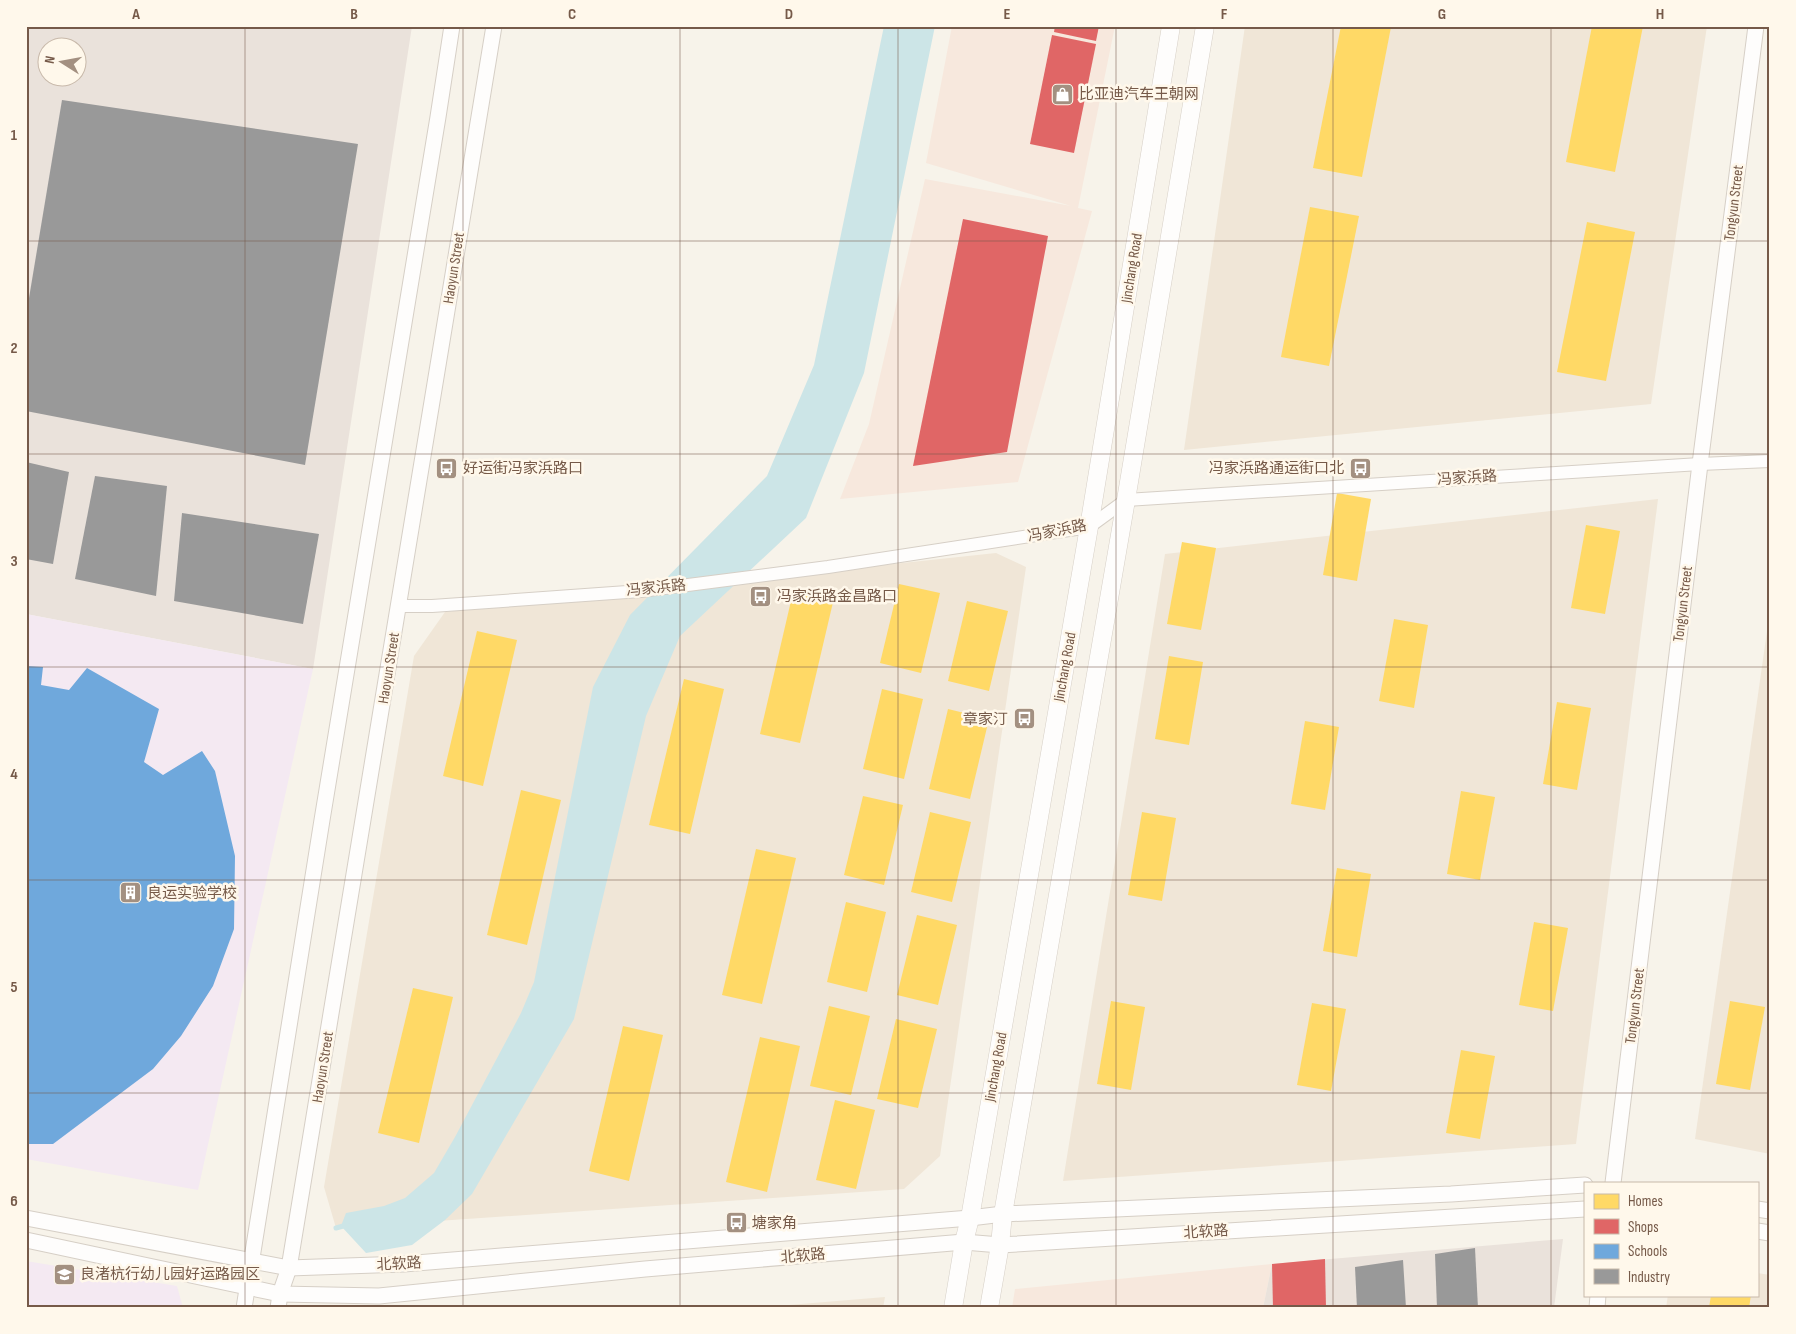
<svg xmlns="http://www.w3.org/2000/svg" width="1796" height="1334" font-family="'Sofia Sans Condensed','Noto Sans SC',sans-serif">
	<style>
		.residential { fill: #f0e6d7 }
		.commercial { fill: #f7e8dd }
		.industrial { fill: #eae2db; fill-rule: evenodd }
		.education { fill: #f4e9f2 }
		.water { fill: #cce5e7 }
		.homes { fill: #ffd966 }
		.shops { fill: #e06666 }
		.schools { fill: #6fa8dc }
		.industry { fill: #999 }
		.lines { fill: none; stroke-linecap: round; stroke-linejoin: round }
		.stream { stroke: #cce5e7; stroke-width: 5 }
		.minor-casing { stroke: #d6cfc6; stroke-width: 14 }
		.tertiary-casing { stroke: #d6cfc6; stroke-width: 17 }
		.secondary-casing { stroke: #d6cfc6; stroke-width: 19 }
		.minor { stroke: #fefdfc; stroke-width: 12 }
		.tertiary { stroke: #fefdfc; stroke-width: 15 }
		.secondary { stroke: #fefdfc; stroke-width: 18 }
		.grid { fill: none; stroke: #765a49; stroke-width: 1; stroke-opacity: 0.55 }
		.labels { text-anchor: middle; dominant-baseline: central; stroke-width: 5; stroke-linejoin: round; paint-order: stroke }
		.poi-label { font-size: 15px; fill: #765a49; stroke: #fff8eb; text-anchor: start }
		.street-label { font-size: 15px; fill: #765a49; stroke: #fff8eb }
		.neatline { fill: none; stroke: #765a49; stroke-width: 2 }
		.grid-label { font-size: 16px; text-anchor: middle; font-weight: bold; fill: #765a49 }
	</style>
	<rect width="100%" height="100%" fill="#f7f3ea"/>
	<g class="residential">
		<path d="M1245,26H1707L1651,404L1184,450Z"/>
		<path d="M1658,499L1576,1144L1063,1181L1165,554Z"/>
		<path d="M996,553L1026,567L940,1156L904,1189L336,1228L324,1187L414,656L445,612Z"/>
		<path d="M1770,610V1154L1695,1139Z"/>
		<path d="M1757,1273L1770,1275V1308H1666L1668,1295H1757Z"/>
		<path d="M885,1297L883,1308H752Z"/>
	</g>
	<g class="commercial">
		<path d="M952,26H1115L1078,208L1092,211L1018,482L840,499L869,424L925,179L1071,206L926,163Z"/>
		<path d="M1272,1264L1263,1308H1012L1015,1289Z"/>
	</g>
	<g class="industrial">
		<path d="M26,26H412L313,669L26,614ZM48,48H78V78H48Z"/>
		<path d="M1563,1239L1554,1308H1263L1272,1264Z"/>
	</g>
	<g class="education">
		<path d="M26,614L313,669L198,1190L26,1159Z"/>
		<path d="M26,1261L177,1286L183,1308H26Z"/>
	</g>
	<path class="water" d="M884,26H935L864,373L806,518L680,636L646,716L574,1019L472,1194L445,1220L412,1245L366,1253L341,1226L346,1213L384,1206L405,1198L434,1173L455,1137L521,1013L534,982L593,687L630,615L767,476L814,365Z"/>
	<g class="homes">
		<path d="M1341,26L1391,27L1362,177L1313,168Z"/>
		<path d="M1592,26H1643L1615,172L1566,162Z"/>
		<path d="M1310,207L1359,216L1329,366L1281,357Z"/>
		<path d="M1587,222L1635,232L1606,381L1557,372Z"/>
		<path d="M1337,493L1371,499L1357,581L1323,575Z"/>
		<path d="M1586,525L1620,531L1605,614L1571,608Z"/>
		<path d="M1182,542L1216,548L1201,630L1167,624Z"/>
		<path d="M899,584L940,593L921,673L880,663Z"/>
		<path d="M794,588L834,598L800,743L760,734Z"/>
		<path d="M967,601L1008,611L989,691L948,681Z"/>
		<path d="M1394,619L1428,625L1414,708L1379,701Z"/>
		<path d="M477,631L517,640L483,786L443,776Z"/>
		<path d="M1169,656L1203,662L1189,745L1155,739Z"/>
		<path d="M684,679L724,689L690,834L649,825Z"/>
		<path d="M882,689L923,699L904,779L863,769Z"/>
		<path d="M1557,702L1591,708L1577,790L1543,784Z"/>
		<path d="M948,709L989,719L970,799L929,789Z"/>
		<path d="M1305,721L1339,727L1325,810L1291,804Z"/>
		<path d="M521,790L561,800L527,945L487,935Z"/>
		<path d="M1461,791L1495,797L1480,880L1447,874Z"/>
		<path d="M863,796L903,805L884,885L844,875Z"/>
		<path d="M930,812L971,822L952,902L911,892Z"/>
		<path d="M1142,812L1176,818L1162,901L1128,895Z"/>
		<path d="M756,849L796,858L762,1004L722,995Z"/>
		<path d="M1337,868L1371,874L1357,957L1323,951Z"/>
		<path d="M846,902L886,912L867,992L827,982Z"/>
		<path d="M917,915L957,925L938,1005L897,995Z"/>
		<path d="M1534,922L1568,928L1553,1011L1519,1005Z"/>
		<path d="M413,988L453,997L419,1143L378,1133Z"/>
		<path d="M1111,1001L1145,1007L1131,1090L1097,1084Z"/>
		<path d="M1730,1001L1765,1007L1750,1090L1716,1084Z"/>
		<path d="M1312,1003L1346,1009L1331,1091L1297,1085Z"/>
		<path d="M829,1006L870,1016L851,1095L810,1086Z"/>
		<path d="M896,1019L937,1029L918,1108L877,1099Z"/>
		<path d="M623,1026L663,1035L629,1181L589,1171Z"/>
		<path d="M760,1037L800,1046L767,1192L726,1182Z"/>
		<path d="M1461,1050L1495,1056L1480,1139L1446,1133Z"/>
		<path d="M835,1100L875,1110L856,1189L816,1180Z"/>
		<path d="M1711,1295H1751L1749,1308H1709Z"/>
	</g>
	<g class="shops">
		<path d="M1055,26H1099L1096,41L1054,32Z"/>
		<path d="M1052,35L1096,44L1074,153L1030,144Z"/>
		<path d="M963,219L1048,236L1007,452L913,466Z"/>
		<path d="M1325,1259L1326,1308H1273L1272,1264Z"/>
	</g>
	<path class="schools" d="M26,666L43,667L41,685L69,690L87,668L159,709L144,762L163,775L202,751L215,771L235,856L234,929L213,986L181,1036L153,1069L53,1144H26Z"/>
	<g class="industry">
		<path d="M62,100L358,144L305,465L26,411V316Z"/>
		<path d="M26,462L69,472L53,564L26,559Z"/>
		<path d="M95,476L167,486L156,596L75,579Z"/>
		<path d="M182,513L319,534L303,624L174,601Z"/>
		<path d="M1475,1248L1478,1308H1437L1435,1254Z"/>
		<path d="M1403,1260L1406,1308H1357L1355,1267Z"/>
	</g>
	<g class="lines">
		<path class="stream" d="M336,1228L347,1225"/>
		<defs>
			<path id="minor" d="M399,606H432L641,591L828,567L1089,527L1126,500L1700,464L1770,461"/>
			<g id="tertiary">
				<path d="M1613,1183L1700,464L1756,26"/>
				<path d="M1757,1209L1770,1211"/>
				<path d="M26,1218L289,1268L404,1264L970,1218L1003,1214L1451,1194L1585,1185"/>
				<path d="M1757,1231L1770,1233"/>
				<path d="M26,1240L280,1294L379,1296L645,1269L964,1242L1000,1245L1585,1209"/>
				<path d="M244,1308L322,820L438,117L452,26"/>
				<path d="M278,1308L280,1294L289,1268L494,26"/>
				<path d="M1597,1308L1598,1295"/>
			</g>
			<g id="secondary">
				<path d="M953,1308L964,1242L970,1218L1089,527L1171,26"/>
				<path d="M989,1308L1000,1245L1003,1214L1126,500L1205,26"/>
			</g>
		</defs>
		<use href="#minor" class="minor-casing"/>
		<use href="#tertiary" class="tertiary-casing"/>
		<use href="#secondary" class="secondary-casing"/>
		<use href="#minor" class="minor"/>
		<use href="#tertiary" class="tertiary"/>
		<use href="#secondary" class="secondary"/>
	</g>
	<path class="grid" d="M245,26V1308M463,26V1308M680,26V1308M898,26V1308M1116,26V1308M1333,26V1308M1551,26V1308M26,241H1770M26,454H1770M26,667H1770M26,880H1770M26,1093H1770"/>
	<defs>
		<symbol id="shop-square" viewBox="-11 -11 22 22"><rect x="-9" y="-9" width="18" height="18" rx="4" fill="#a39081" stroke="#fff8eb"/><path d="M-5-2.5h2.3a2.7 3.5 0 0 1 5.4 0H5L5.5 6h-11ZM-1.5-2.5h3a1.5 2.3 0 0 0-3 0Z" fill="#fff"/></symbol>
		<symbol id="bus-square" viewBox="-11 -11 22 22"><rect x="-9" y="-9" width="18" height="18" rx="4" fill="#a39081" stroke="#fff8eb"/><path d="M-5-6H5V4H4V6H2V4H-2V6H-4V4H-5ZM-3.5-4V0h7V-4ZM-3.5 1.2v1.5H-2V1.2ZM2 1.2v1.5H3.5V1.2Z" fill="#fff"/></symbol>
		<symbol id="building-square" viewBox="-11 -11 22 22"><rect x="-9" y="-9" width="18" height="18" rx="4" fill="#a39081" stroke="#fff8eb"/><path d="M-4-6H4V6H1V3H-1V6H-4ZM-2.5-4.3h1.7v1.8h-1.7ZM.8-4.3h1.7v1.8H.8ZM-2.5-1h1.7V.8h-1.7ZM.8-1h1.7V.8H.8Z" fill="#fff"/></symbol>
		<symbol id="school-square" viewBox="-11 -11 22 22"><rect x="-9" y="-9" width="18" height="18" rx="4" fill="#a39081" stroke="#fff8eb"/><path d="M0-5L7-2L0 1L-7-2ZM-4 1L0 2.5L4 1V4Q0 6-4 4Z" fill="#fff"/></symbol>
	</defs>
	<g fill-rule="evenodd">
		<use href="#shop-square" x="1050" y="82" width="25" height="25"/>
		<use href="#bus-square" x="434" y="456" width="25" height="25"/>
		<use href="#bus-square" x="1348" y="456" width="25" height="25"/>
		<use href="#bus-square" x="748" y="584" width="25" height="25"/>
		<use href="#bus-square" x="1012" y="706" width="25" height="25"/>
		<use href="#building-square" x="118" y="880" width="25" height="25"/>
		<use href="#bus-square" x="724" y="1210" width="25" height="25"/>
		<use href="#school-square" x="52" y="1262" width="25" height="25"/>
	</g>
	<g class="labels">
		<g class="poi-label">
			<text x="1079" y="94">比亚迪汽车王朝网</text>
			<text x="463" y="468">好运街冯家浜路口</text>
			<text x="1344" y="468" text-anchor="end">冯家浜路通运街口北</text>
			<text x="777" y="596">冯家浜路金昌路口</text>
			<text x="1008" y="719" text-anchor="end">章家汀</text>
			<text x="147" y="893">良运实验学校</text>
			<text x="752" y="1223">塘家角</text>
			<text x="80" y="1274">良渚杭行幼儿园好运路园区</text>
		</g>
		<g class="street-label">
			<text transform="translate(1734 203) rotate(-83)">Tongyun Street</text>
			<text transform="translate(454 268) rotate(-81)">Haoyun Street</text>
			<text transform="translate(1132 268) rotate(-81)">Jinchang Road</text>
			<text transform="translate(1467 478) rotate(-4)">冯家浜路</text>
			<text transform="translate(1057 531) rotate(-11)">冯家浜路</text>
			<text transform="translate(656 588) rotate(-6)">冯家浜路</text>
			<text transform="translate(1683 604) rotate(-83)">Tongyun Street</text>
			<text transform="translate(1065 667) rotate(-80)">Jinchang Road</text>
			<text transform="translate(389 668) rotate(-81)">Haoyun Street</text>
			<text transform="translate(1635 1006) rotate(-83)">Tongyun Street</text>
			<text transform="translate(323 1067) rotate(-81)">Haoyun Street</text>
			<text transform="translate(996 1067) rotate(-80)">Jinchang Road</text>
			<text transform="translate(1206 1232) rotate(-4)">北软路</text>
			<text transform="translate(803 1256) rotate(-5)">北软路</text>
			<text transform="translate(399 1264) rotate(-3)">北软路</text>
		</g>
	</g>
	<rect width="1796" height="1334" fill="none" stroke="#fff8eb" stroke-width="55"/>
	<rect x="1584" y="1182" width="175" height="115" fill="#fff8eb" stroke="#c8b9aa"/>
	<rect x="1594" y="1194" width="25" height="15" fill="#ffd966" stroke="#c8b9aa"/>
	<text x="1628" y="1206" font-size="15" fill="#765a49">Homes</text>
	<rect x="1594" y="1219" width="25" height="15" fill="#e06666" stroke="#c8b9aa"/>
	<text x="1628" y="1232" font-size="15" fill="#765a49">Shops</text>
	<rect x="1594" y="1244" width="25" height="15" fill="#6fa8dc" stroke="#c8b9aa"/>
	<text x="1628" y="1256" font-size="15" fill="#765a49">Schools</text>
	<rect x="1594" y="1269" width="25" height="15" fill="#999999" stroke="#c8b9aa"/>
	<text x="1628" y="1282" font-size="15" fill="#765a49">Industry</text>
	<g transform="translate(62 62) rotate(281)"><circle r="24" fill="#fff8eb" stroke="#c8b9aa"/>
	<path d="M0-4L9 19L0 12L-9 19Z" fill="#a39081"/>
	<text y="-8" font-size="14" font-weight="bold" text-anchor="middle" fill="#765a49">N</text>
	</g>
	<rect x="28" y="28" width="1740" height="1278" class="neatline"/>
	<g class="grid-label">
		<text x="136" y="19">A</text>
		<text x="354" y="19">B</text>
		<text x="572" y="19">C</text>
		<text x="789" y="19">D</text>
		<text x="1007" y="19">E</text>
		<text x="1224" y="19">F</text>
		<text x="1442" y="19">G</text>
		<text x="1660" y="19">H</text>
		<text x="14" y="140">1</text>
		<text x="14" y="353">2</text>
		<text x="14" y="566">3</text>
		<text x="14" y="779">4</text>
		<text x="14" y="992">5</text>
		<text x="14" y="1206">6</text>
	</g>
</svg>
